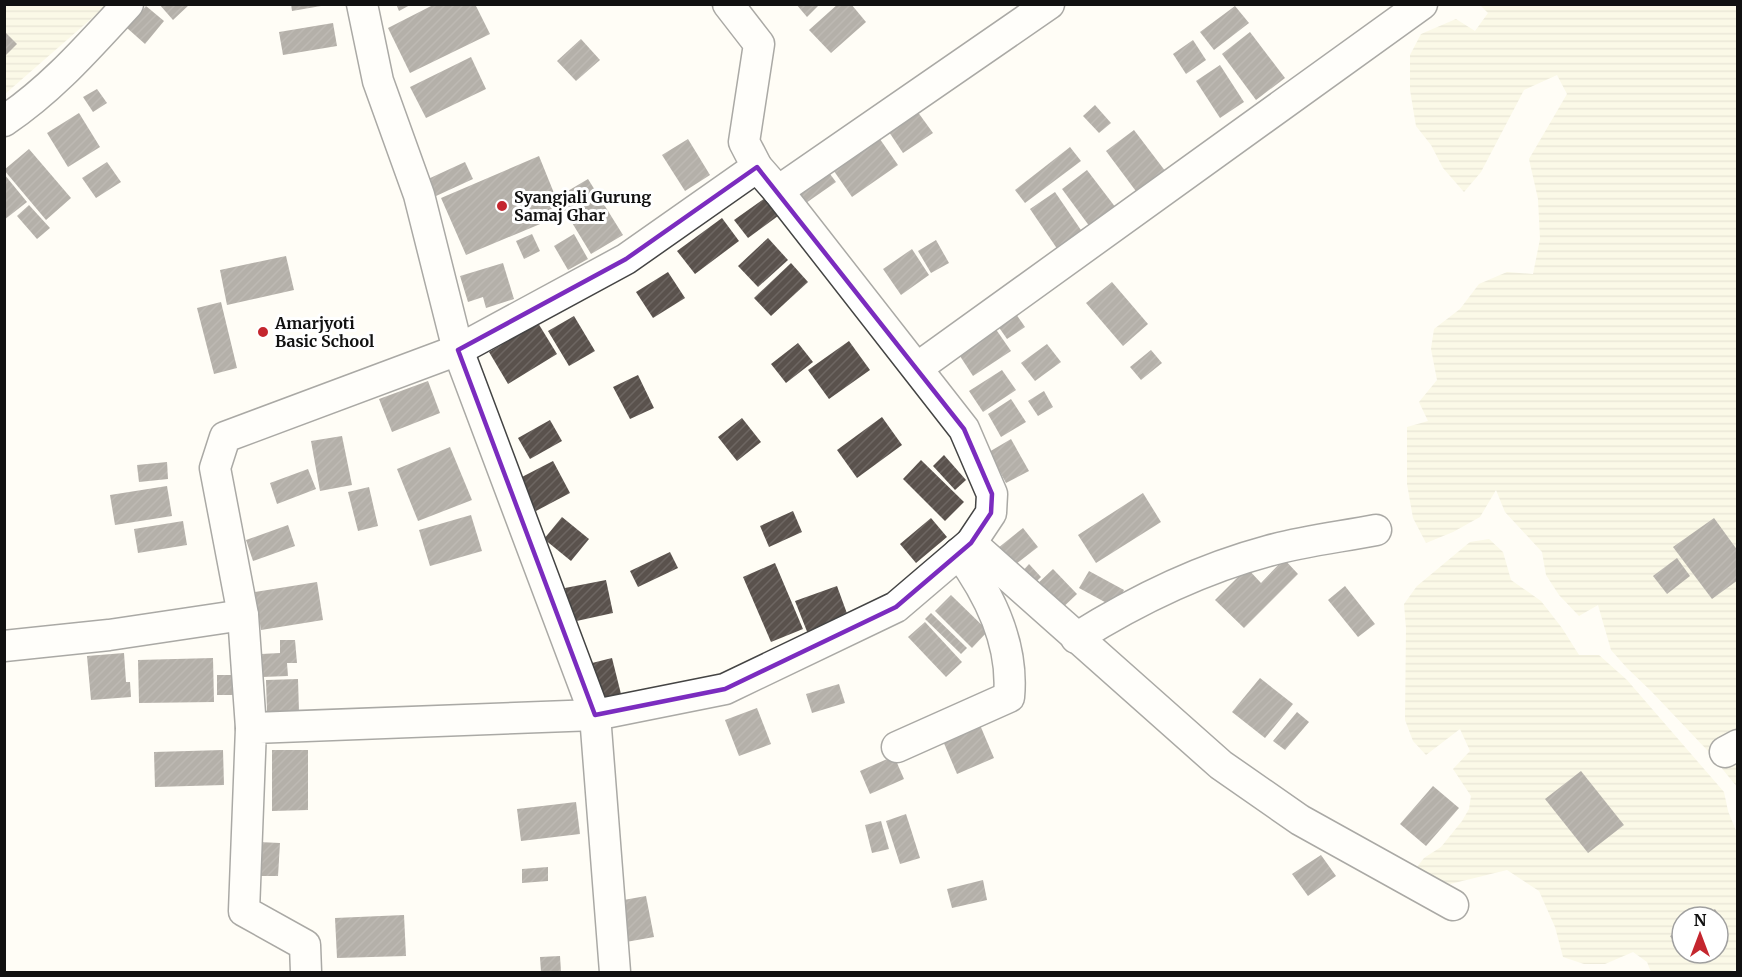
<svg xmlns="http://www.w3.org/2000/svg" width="1742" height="977" font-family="Merriweather,serif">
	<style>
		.farmland { fill: url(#farmland-rules); fill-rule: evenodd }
		.building { fill: url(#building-hatch) }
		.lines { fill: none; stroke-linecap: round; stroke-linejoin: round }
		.minor-casing { stroke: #444; stroke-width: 33 }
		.minor { stroke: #fff; stroke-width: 30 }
		.marked { fill: none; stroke: #7b2cbf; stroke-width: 4.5; stroke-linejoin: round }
		.poi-dot { fill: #c4262e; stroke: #fff; stroke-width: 2 }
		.labels { text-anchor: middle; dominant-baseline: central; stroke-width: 6; stroke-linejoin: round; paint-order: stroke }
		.poi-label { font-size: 16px; font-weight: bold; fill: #111; stroke: #fff; text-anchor: start }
	</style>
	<defs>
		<pattern id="farmland-rules" width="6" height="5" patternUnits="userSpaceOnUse" patternTransform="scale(1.5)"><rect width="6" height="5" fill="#f6f3d4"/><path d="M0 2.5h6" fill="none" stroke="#d2cfb5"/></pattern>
		<pattern id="building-hatch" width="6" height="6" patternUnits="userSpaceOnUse" patternTransform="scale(1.5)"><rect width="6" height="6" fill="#5a524d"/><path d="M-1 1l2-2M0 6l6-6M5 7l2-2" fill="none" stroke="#6d6662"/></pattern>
	</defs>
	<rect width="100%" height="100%" fill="#fffdf5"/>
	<g class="farmland">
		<path d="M5,5H107L5,94Z"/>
		<path d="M1480,5H1737V787L1707,750L1651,691L1627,668L1611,650L1598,605L1579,616L1559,595L1546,575L1542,552L1505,512L1496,490L1480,517L1453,532L1426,543L1413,518L1407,484V427L1428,421L1419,402L1437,380L1431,349L1434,329L1460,309L1479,284L1507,272L1533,274L1540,239L1538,199L1529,159L1567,94L1557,75L1524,90L1481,172L1464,192L1443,168L1431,145L1416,126L1410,90V55L1421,34L1456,19L1475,31L1488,13Z"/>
		<path d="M1489,539L1503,552L1511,580L1541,601L1562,628L1579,655H1599L1627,680L1724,792L1728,811L1737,833V969L1728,972H1651L1647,962L1633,952L1605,964H1584L1563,957L1555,927L1539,891L1507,870L1446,885L1414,871L1424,858L1441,847L1462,821L1469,809L1471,796L1453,769L1470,751L1460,729L1426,755L1413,741L1405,720L1406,628L1404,604L1417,586L1470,542ZM1682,917H1718V953H1682Z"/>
	</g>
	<g class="building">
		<path d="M159,4H190L173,20Z"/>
		<path d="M291,4H321V6L292,11Z"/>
		<path d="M396,4H412L399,11Z"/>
		<path d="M435,4H475L490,34L410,73L388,28Z"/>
		<path d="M796,4H820L807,17Z"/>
		<path d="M838,4H851L866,22L831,53L809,30Z"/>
		<path d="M146,6L164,21L145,44L127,28Z"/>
		<path d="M1235,6L1249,23L1214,50L1200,32Z"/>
		<path d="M333,23L337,46L283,55L279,32Z"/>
		<path d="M4,31L17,44L4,57Z"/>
		<path d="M1250,32L1285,78L1256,100L1222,54Z"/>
		<path d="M581,39L600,60L576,81L557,61Z"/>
		<path d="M1193,40L1206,60L1186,74L1173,54Z"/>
		<path d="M471,57L486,89L426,118L410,87Z"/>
		<path d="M1220,65L1244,102L1220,118L1196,81Z"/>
		<path d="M97,89L107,103L93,112L83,97Z"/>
		<path d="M912,104L933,133L903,153L883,123Z"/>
		<path d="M1095,105L1111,123L1099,133L1083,116Z"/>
		<path d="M79,113L100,147L68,167L47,133Z"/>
		<path d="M1134,130L1169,176L1141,198L1106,151Z"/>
		<path d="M875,132L898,165L852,197L829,164Z"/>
		<path d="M688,139L710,175L685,191L662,155Z"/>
		<path d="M1070,147L1081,161L1025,203L1015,190Z"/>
		<path d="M29,149L71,198L46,220L4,170Z"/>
		<path d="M539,156L556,198L588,179L623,235L591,254L557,198L564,214L466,255L441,198Z"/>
		<path d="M107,162L121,182L96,198L82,178Z"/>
		<path d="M465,162L473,179L436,196L428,179Z"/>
		<path d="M821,162L836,182L806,203L791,183Z"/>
		<path d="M1087,170L1116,208L1090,227L1062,189Z"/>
		<path d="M4,174L27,202L4,220Z"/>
		<path d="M1055,192L1083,233L1058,250L1030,209Z"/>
		<path d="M765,198L778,216L748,238L734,220Z"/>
		<path d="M29,205L50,228L37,239L17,216Z"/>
		<path d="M722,218L739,241L695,274L677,251Z"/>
		<path d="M532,234L540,251L524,259L516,241Z"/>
		<path d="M574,234L588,259L568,270L554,246Z"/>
		<path d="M768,238L788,260L758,287L738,266Z"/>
		<path d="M936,240L949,263L931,273L918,251Z"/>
		<path d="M912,249L929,275L901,295L883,269Z"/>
		<path d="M286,256L294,290L227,305L220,270Z"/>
		<path d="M503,263L514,299L486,308L483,297L468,302L460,276Z"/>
		<path d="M791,263L808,282L771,316L754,298Z"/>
		<path d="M668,272L685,298L653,318L636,292Z"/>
		<path d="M1112,282L1148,324L1123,346L1086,303Z"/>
		<path d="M221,302L237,368L214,374L197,308Z"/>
		<path d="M1016,314L1025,327L1007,339L998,326Z"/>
		<path d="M574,316L595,351L569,366L548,331Z"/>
		<path d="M538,323L557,354L508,384L489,352Z"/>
		<path d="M995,328L1011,351L973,376L958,353Z"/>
		<path d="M849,341L870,370L829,399L808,370Z"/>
		<path d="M798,343L813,362L786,383L771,364Z"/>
		<path d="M1047,344L1061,362L1035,381L1021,363Z"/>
		<path d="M1151,350L1162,363L1141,380L1130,367Z"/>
		<path d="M1002,370L1016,390L983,412L969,391Z"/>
		<path d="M638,375L654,408L630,419L613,387Z"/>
		<path d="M428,381L440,413L392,432L379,399Z"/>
		<path d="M1044,391L1053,407L1038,416L1028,401Z"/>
		<path d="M1011,399L1026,422L1001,437L988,414Z"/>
		<path d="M882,417L902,445L857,478L837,450Z"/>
		<path d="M742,418L761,442L737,461L718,437Z"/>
		<path d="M550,420L562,441L530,459L518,438Z"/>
		<path d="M342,436L352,485L320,491L311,441Z"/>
		<path d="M1011,439L1029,471L1006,483L989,452Z"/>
		<path d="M450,447L472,500L418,521L397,469Z"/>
		<path d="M944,455L966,480L955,490L933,466Z"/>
		<path d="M921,460L964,502L945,521L903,479Z"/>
		<path d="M553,461L570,493L536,511L518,479Z"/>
		<path d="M167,462L168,479L139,482L137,465Z"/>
		<path d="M308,469L316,489L277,504L270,483Z"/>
		<path d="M167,486L172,516L115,525L110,495Z"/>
		<path d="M369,487L378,526L358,531L348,492Z"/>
		<path d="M1143,493L1161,522L1096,563L1078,535Z"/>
		<path d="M793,511L802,532L769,547L760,526Z"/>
		<path d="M471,515L482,551L430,566L419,530Z"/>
		<path d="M562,517L589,539L571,561L544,539Z"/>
		<path d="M931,518L947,537L916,563L900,544Z"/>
		<path d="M1714,518L1738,551V580L1712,599L1673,547Z"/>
		<path d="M183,521L187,545L138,553L134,529Z"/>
		<path d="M288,525L295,546L253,561L246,540Z"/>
		<path d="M1023,528L1038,547L1007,571L993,552Z"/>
		<path d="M670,552L678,568L638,587L630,571Z"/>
		<path d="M1677,558L1690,576L1667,594L1653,576Z"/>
		<path d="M1284,559L1298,574L1244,628L1215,600L1247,568L1261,583Z"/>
		<path d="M775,563L803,629L771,642L743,577Z"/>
		<path d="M1029,564L1041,577L1032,586L1020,574Z"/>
		<path d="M1053,569L1077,594L1058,612L1034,587Z"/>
		<path d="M1089,571L1124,590L1114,607L1079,588Z"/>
		<path d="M606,580L613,613L572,622L565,588Z"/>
		<path d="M317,582L323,620L261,630L255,592Z"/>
		<path d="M837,586L849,619L808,634L795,601Z"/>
		<path d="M1345,586L1375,624L1358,637L1328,600Z"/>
		<path d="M951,595L988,631L972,648L935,611Z"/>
		<path d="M931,613L967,648L961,654L925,619Z"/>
		<path d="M925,622L962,662L946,677L908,637Z"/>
		<path d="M280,640H295L297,663H287L288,676L262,677L261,654L280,653Z"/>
		<path d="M124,653L126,682H130L131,697L91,700L87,656Z"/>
		<path d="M213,658L214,702L139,703L138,660Z"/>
		<path d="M612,658L621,694L601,699L592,663Z"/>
		<rect x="217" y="675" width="20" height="20"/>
		<path d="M1260,678L1293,704L1265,738L1232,712Z"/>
		<path d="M298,679L299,712L267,713L266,680Z"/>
		<path d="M839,684L845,703L812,713L806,694Z"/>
		<path d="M757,708L771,744L739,756L725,720Z"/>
		<path d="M1297,712L1309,722L1285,750L1273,741Z"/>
		<path d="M980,725L994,758L957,774L943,741Z"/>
		<path d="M223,750L224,785L155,787L154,752Z"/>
		<path d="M272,750H308V810L272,811Z"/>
		<path d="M894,756L904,779L870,794L860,771Z"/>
		<path d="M1581,771L1624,825L1588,853L1545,799Z"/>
		<path d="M1433,786L1459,808L1426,846L1400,824Z"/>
		<path d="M576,802L580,834L521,841L517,809Z"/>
		<path d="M906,814L920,858L900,864L886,821Z"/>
		<path d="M881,821L889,849L872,853L865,825Z"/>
		<path d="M259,842L280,843L278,876H257Z"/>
		<path d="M1321,855L1336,876L1308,896L1292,874Z"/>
		<path d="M548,867V881L522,883V869Z"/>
		<path d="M983,880L987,900L952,908L947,889Z"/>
		<path d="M646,896L654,937L626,942L618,901Z"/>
		<path d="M1715,909L1727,928L1718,934V917H1702Z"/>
		<path d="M404,915L406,956L337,958L335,918Z"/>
		<path d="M1682,929V955L1670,936Z"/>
		<path d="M560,956L561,972H541L540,957Z"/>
	</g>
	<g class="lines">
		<defs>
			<g id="minor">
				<path d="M362,4L378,81L419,195L458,350L595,715L615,972"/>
				<path d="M4,121C52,89 89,46 128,4"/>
				<path d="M778,191L1049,4"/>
				<path d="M917,368L1422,4"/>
				<path d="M971,543L1221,765L1300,820L1453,905"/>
				<path d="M1076,638C1135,601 1201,569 1268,551C1303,541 1340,537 1376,530"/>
				<path d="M4,646L109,635L243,615"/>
				<path d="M251,728L243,615L215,468L225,437L458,350L626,259L757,167"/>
				<path d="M897,747L1009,697C1014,644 990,595 959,553"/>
				<path d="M1725,752L1738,745"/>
				<path d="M306,972L305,945L244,911L251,728L595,715L725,689L896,607L971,543L991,513L992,494L964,429L778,191L757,167L744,142L759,44L728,4"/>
			</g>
		</defs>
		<use href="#minor" class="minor-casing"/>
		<use href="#minor" class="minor"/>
	</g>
	<path d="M0 0H1742V977H0ZM757,167L964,429L992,494L991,513L971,543L896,607L725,689L595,715L458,350L626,259Z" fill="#fffdf5" fill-opacity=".55" fill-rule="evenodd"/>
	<path class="marked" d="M757,167L964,429L992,494L991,513L971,543L896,607L725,689L595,715L458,350L626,259Z"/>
	<g class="poi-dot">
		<circle cx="502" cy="206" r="6"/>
		<circle cx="263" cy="332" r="6"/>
	</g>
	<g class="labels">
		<g class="poi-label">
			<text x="514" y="197">Syangjali Gurung<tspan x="514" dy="18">Samaj Ghar</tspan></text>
			<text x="275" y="323">Amarjyoti<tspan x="275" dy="18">Basic School</tspan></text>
		</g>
	</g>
	<rect width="1742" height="977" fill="none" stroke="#111111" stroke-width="12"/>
	<g transform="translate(1700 935)"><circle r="28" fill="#ffffff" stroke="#a0a0a0" stroke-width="1.5"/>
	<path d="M0-4.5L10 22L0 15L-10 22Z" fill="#c4262e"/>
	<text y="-9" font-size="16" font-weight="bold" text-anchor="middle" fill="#111111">N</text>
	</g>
</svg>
